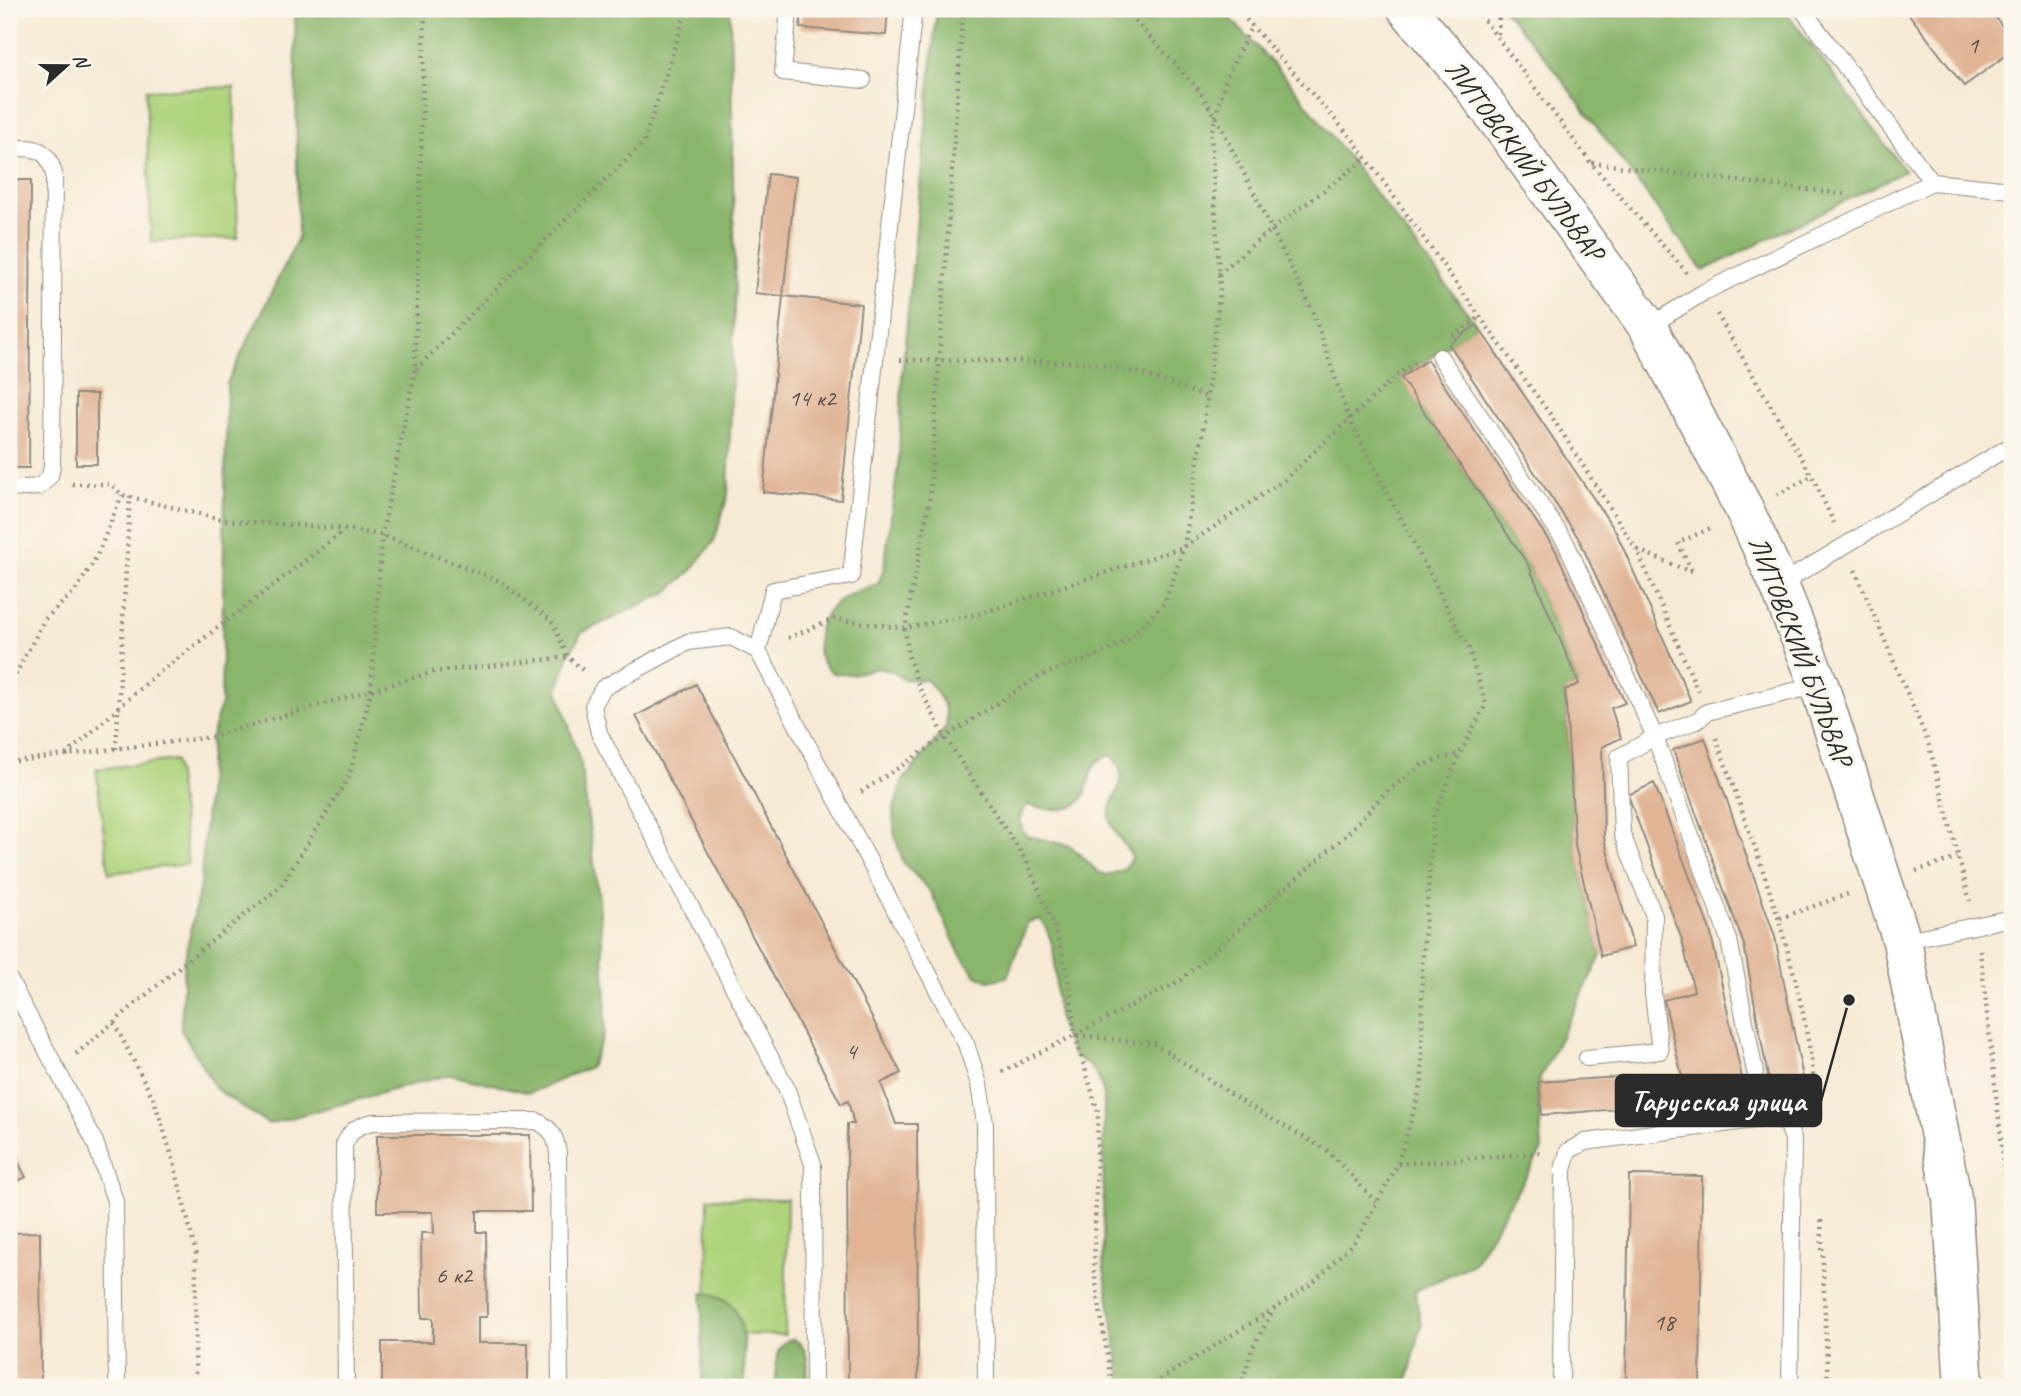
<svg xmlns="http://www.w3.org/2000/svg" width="2021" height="1396" font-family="Caveat,sans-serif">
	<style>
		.green { fill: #aed37c; stroke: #6c7f54; stroke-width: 2 }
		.forest { fill: #8ab56c; stroke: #5a704c; stroke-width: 2; fill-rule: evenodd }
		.building { fill: #e0b495 }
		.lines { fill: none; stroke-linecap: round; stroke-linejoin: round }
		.lane-casing { stroke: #908a80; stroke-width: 18 }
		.secondary-casing { stroke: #908a80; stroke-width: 41 }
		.path { stroke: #908a80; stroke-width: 4.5; stroke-dasharray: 2 5; stroke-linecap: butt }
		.lane { stroke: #fff; stroke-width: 16 }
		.secondary { stroke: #fff; stroke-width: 38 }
		.labels { text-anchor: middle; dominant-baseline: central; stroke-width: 6; stroke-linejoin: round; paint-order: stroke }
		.number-label { font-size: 24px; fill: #584d46 }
		.street-label { font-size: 28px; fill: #2b2b2b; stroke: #fbf7ec }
		.leader { fill: none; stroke: #2b2b2b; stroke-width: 2.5 }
		.callout-dot { fill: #2b2b2b; stroke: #fbf7ec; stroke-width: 2.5 }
		.callout { fill: #2b2b2b; stroke: #2b2b2b; stroke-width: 2.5 }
		.callout-label { font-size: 30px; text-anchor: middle; font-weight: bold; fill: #fff }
	</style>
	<rect width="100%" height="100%" fill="#fbf7ec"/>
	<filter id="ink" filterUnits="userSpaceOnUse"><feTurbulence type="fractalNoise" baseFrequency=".0143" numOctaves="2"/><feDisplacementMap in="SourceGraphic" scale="14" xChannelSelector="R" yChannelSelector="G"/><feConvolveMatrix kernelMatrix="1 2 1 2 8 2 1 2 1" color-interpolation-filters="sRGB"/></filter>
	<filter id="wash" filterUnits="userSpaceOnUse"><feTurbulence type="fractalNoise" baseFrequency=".00686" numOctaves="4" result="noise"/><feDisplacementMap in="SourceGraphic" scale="28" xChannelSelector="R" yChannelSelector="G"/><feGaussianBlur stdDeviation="1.57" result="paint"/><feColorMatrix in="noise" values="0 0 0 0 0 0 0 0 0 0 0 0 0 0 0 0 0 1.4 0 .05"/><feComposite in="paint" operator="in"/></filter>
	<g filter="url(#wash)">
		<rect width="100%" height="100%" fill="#f6ead4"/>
		<g class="green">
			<path d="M234,87L238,238L151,241L146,90Z"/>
			<path d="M175,760L188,864L109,873L96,769Z"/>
			<path d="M708,1198L787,1199L785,1335L707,1334Z"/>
		</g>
		<g class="forest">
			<path d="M295,9H730L735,282L728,495L714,541L691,571L666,593L581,633L568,657L558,690L581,765L599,900L606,998L604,1035L590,1067L530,1093L451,1074L268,1124L216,1089L181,1030L184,963L201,881L211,737L221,704L227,383L298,238Z"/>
			<path d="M937,9H1222L1292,85L1477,325L1402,378L1529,566L1579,684L1565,691L1575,845L1601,956L1538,1082L1542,1150L1473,1264L1415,1291L1421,1326L1408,1379L1400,1387H1123L1103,1263L1104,1094C1099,1075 1093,1065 1074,1056C1067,1042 1059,1026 1057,1010C1054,980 1060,944 1040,919L1028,922L1007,977L989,981L976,975L960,954L931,892L903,862L895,836L893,813L902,782L946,727C949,707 939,695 927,680L903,679L892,671L878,668L852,674L833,673C821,664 817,655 818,640C819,606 849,592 878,584L884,568L899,458L902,374ZM1111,755C1137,784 1105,795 1110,820C1113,835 1127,844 1132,858L1123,870L1108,875L1098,872L1071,846L1027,836C1018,826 1017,814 1028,805C1114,826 1069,763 1111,755Z"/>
			<path d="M1503,9H1784L1905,171L1703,271L1546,58Z"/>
			<path d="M702,1293C753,1295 742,1350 745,1387H702Z"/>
			<path d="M794,1339C812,1350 807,1369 807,1387H776C777,1369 771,1352 788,1340Z"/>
		</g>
		<g id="blocks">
			<g class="building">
				<path d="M802,9H888L886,35L800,28Z"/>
				<path d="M1905,9H1989L2012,39V51L1964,86Z"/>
				<path d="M768,174L796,177L783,296L755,293Z"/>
				<path d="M9,180H31L29,468H9Z"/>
				<path d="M783,296L861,304L841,500L763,492Z"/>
				<path d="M1477,325L1616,532L1691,701L1659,714L1579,539L1449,344Z"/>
				<path d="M1427,360L1556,551L1625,703L1611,708L1621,738L1602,747L1604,838L1633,947L1601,956L1575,845L1565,690L1579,684L1529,566L1401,378Z"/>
				<rect x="76" y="394" width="21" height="70"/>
				<path d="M696,684L901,1073L881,1083L896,1124H917L918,1387H848L847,1124H854L848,1101L841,1104L636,716Z"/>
				<path d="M1705,738L1775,937L1804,1083L1770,1088L1744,945L1673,750Z"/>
				<path d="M1654,783L1710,930L1745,1092L1688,1102L1664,1000L1694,991L1682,940L1628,795Z"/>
				<path d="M1655,1075L1658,1106L1542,1115L1538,1082Z"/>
				<path d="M377,1135H530L531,1211H477V1232H486L487,1317H478V1343H528V1387H382V1342H433V1318H422L421,1233H434L433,1212H377Z"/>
				<path d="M9,1145L26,1177L9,1186Z"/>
				<path d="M1629,1175L1702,1176L1700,1387H1626Z"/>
				<path d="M9,1198L14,1208V1233L40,1232L41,1387H9Z"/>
			</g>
		</g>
	</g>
	<g filter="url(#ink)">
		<use href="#blocks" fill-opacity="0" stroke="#908a80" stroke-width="2"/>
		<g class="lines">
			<defs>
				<g id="lane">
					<path d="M789,9L783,72L863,80"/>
					<path d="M1802,9L1932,182L2012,190"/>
					<path d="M9,148C35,148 47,146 54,174L52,466L50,476L39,487L9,489"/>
					<path d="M1648,327L1704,292L1932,182"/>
					<path d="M1440,357L1566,543L1655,737L1729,940L1755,1072"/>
					<path d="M1779,585L2012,445"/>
					<path d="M758,651L773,590L851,576L914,9"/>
					<path d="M1902,941L2012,918"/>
					<path d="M9,979L95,1142L115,1201L117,1387"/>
					<path d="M1587,1058L1660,1051L1653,994L1654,916L1622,834L1619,757L1655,737L1698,720L1707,712L1819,685"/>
					<path d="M346,1387L344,1145C351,1130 356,1126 373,1122L537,1121C552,1129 556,1137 558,1153L560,1387"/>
					<path d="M814,1387L813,1164L786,1087L599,733L593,706L603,688L688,642L731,637L758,651L966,1044L979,1084L985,1124L986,1387"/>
					<path d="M1561,1387L1563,1170L1568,1151L1585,1142L1777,1117L1788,1126L1793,1139L1790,1387"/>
				</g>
				<path id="secondary" d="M1407,9L1471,84L1648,327L1745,511L1779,585L1819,685L1902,941L1952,1198L1964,1387"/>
			</defs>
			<use href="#lane" class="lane-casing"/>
			<use href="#secondary" class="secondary-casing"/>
			<g class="path">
				<path d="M963,9L930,497L905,628L908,655L919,687L946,739L1027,862L1054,926L1069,980L1075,1035L1098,1112L1094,1270L1112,1387"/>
				<path d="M1119,9L1126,11L1197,88L1216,117L1313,312L1349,419L1469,649L1486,704L1460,753L1434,816L1422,965V1083L1398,1164L1357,1239L1314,1282L1274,1309L1252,1349L1241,1387"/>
				<path d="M1237,9L1354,141L1552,417L1637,550L1698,691"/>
				<path d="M1476,9L1591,163L1687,273"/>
				<path d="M1498,34L1499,9"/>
				<path d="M1592,163L1844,194"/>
				<path d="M1219,274L1253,244L1367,158"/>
				<path d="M1717,314L1812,476L1834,523"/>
				<path d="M1453,336L1480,317"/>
				<path d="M900,360L1085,362L1140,373L1207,397"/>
				<path d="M416,369L644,142L687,9"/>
				<path d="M72,484H111L122,495L224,520L346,529L382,535L500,581L552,621L568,657"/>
				<path d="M1777,495L1812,476"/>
				<path d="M1638,550L1693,573L1678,543L1713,527"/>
				<path d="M1855,570L1928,742L1970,901"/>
				<path d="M788,638L834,619L905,628L979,614L1184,547L1284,480L1396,376L1415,363"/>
				<path d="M9,687L45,619L75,591L96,558L122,495"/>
				<path d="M1716,738C1760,863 1812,991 1817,1124"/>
				<path d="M116,749L130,496"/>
				<path d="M66,755L151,679L345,530"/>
				<path d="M9,762L211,737L433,672L568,657L585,672"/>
				<path d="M861,792L1041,675L1094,657L1126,641L1165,602L1184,547L1204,423L1220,290L1211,133L1227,76L1252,25"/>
				<path d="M1916,871L1957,858"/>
				<path d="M1780,918L1848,894"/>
				<path d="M1980,950L2002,1147L2012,1306"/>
				<path d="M114,1023L154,1100L173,1159L196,1254L195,1387"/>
				<path d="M1075,1035L1181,980L1345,836L1385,793L1422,765L1460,753"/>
				<path d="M76,1054L184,963L280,887L349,777L371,691L382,535L415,370L425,9"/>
				<path d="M1002,1072L1075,1035L1155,1044L1249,1106L1328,1151L1377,1203"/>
				<path d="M1398,1164L1540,1153"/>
				<path d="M1821,1220L1828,1387"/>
				<path d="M1148,1387L1272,1310"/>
			</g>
			<use href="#lane" class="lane"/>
			<use href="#secondary" class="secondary"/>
		</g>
	</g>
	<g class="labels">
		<g class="number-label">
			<text x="1973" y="45">1</text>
			<text x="812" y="398">14 к2</text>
			<text x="851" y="1051">4</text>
			<text x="454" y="1275">6 к2</text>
			<text x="1664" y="1322">18</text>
		</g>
		<g class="street-label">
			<text transform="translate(1525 160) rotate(53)">ЛИТОВСКИЙ БУЛЬВАР</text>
			<text transform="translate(1801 651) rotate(69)">ЛИТОВСКИЙ БУЛЬВАР</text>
		</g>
	</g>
	<path class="leader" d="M1849 1000L1821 1101"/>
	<circle class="callout-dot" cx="1849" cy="1000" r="7"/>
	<rect class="callout" x="1616" y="1075" width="205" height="51" rx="7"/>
	<g class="callout-label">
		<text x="1718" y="1111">Тарусская улица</text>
	</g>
	<rect width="2021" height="1396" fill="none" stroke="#fbf7ec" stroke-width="35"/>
	<g transform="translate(66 66) rotate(69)" stroke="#fbf7ec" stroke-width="5" paint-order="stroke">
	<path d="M0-5L12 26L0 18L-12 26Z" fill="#2b2b2b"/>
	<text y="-10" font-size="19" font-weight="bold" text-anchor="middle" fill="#2b2b2b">N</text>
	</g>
</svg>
